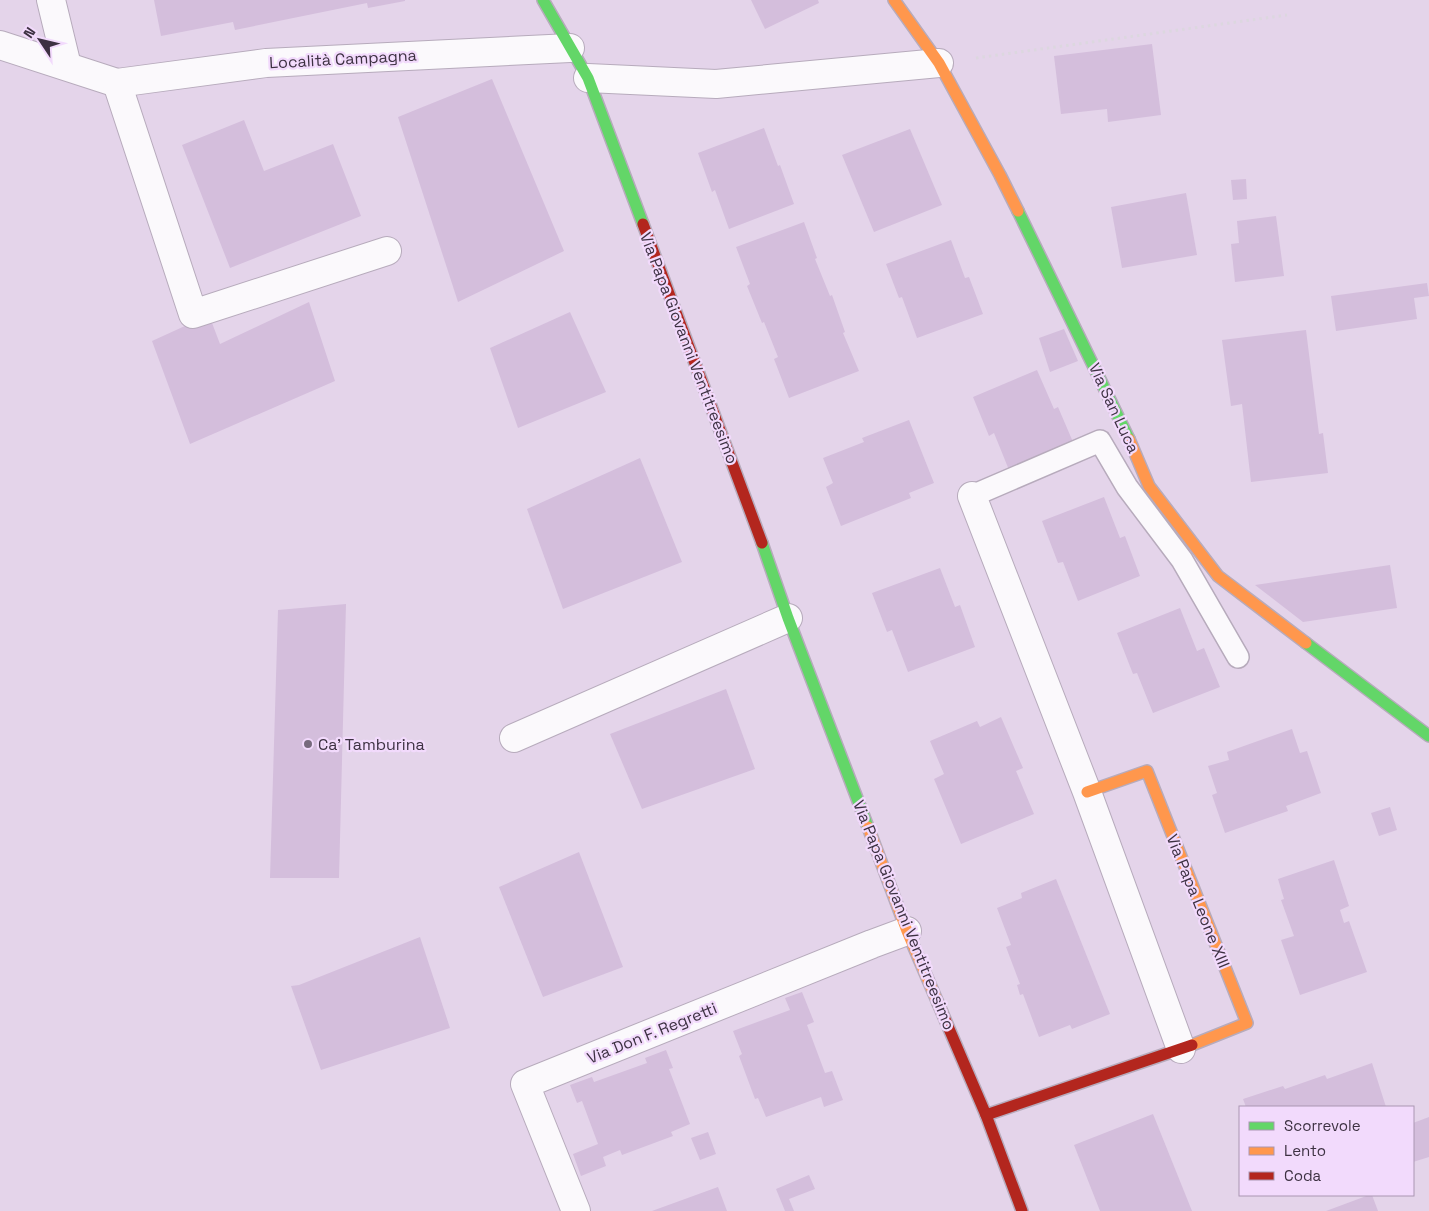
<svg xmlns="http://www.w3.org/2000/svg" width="1429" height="1211" font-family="'Space Grotesk',sans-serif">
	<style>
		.building { fill: #d4bedc }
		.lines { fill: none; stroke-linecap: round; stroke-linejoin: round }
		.lane-casing { stroke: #b7abbc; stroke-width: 24 }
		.street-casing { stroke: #b7abbc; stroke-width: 30 }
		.fast-casing { stroke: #b7abbc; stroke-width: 14 }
		.slow-casing { stroke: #b7abbc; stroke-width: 14 }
		.jam-casing { stroke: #b7abbc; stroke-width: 14 }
		.path { stroke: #dcd7df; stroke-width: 3; stroke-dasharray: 2.5 4; stroke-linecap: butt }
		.lane { stroke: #fbf9fc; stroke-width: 21 }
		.street { stroke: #fbf9fc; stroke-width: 28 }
		.fast { stroke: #63d668; stroke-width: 11 }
		.slow { stroke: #ff974d; stroke-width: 11 }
		.jam { stroke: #b3261e; stroke-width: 11 }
		.poi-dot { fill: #776a7d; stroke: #f2dafc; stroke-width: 2 }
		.labels { text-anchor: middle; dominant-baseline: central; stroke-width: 4.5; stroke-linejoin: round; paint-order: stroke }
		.street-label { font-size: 16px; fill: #3d3142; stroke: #f2dafc }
		.poi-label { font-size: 16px; fill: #3d3142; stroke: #f2dafc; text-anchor: start }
	</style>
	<rect width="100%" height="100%" fill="#e4d4ea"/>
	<g class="building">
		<path d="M154,0H405V1L368,8L367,3L235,30L233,22L161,36Z"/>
		<path d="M751,0H818L819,3L765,29Z"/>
		<path d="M1152,44L1161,115L1108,122L1107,109L1061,114L1054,56Z"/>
		<path d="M492,79L564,251L458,302L398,117Z"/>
		<path d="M244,120L264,171L333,144L361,216L230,268L182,145Z"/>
		<path d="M764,128L778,166L780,165L794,204L729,229L715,190L712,192L698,153Z"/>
		<path d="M910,129L942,205L874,232L842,155Z"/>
		<path d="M1246,179L1247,199L1233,200L1231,180Z"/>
		<path d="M1186,193L1197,255L1122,268L1111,207Z"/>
		<path d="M1276,216L1284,276L1235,282L1231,244L1239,243L1237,221Z"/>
		<path d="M804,222L817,258L815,259L830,296L832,295L845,332L843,333L859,371L789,398L774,359L778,357L764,322L762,323L747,286L750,284L736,247Z"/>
		<path d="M951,240L965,278L969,277L983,314L917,338L902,297L899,298L886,264Z"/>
		<path d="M1427,283L1429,296L1414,298L1417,319L1336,331L1331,296Z"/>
		<path d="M309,302L335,381L190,444L152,341L209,315L220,344Z"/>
		<path d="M570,312L606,392L518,428L490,348Z"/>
		<path d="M1064,329L1078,361L1050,372L1039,338Z"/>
		<path d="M1306,330L1319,434L1323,433L1328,473L1251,482L1242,404L1231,406L1222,340Z"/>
		<path d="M1037,370L1054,409L1058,407L1076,449L1009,470L994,433L989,436L973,397Z"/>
		<path d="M909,420L934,483L909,493L911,498L841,526L826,487L833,483L823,458L864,442L862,438Z"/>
		<path d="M640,458L682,562L563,609L527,509Z"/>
		<path d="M1104,497L1120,538L1125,536L1140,576L1078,601L1063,562L1058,563L1042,521Z"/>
		<path d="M1390,565L1397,608L1303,622L1255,585Z"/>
		<path d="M940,568L955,607L960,605L975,647L908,672L892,630L887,632L872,593Z"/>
		<path d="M346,604L339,878H270L278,610Z"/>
		<path d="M1180,608L1197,651L1204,648L1220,687L1153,713L1137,673L1133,674L1117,633Z"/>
		<path d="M726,689L755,769L642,809L610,734Z"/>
		<path d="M1001,717L1023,768L1016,771L1034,814L961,844L934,779L944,774L930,741L977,721L980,727Z"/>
		<path d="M1292,729L1300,753L1307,751L1321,793L1286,806L1288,811L1225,833L1212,795L1217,793L1208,766L1229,760L1227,752Z"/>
		<path d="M1390,807L1397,830L1379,836L1371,813Z"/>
		<path d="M579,852L623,967L543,997L499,887Z"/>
		<path d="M1334,860L1349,906L1340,910L1344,923L1349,921L1367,972L1300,995L1281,940L1294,936L1281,900L1284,899L1278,879Z"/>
		<path d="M1056,879L1110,1014L1072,1029L1070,1025L1039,1037L1023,994L1020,995L1017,985L1020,984L1006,947L1011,945L997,908L1022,898L1021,893Z"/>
		<path d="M420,937L450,1028L321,1070L291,986L299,985Z"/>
		<path d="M802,992L814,1022L807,1025L825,1073L832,1071L843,1100L824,1107L821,1097L766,1117L758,1098L755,1099L739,1056L742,1054L733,1031L790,1010L785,998Z"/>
		<path d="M666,1050L673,1068L669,1069L690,1124L671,1132L673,1136L622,1155L620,1150L603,1157L606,1166L581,1176L573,1154L598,1144L582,1101L577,1103L570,1085L592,1077L594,1082L647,1063L645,1058Z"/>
		<path d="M1372,1063L1386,1107H1246L1243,1099L1283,1086L1285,1089L1325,1075L1327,1079Z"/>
		<path d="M1153,1114L1192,1211H1100L1074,1145Z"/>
		<path d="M1429,1117V1157L1413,1162V1123Z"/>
		<path d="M708,1132L716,1154L700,1160L691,1138Z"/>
		<path d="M809,1175L815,1189L789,1199L794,1211H785L776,1189Z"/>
		<path d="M718,1187L727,1211H652Z"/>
		<path d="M1369,1195H1372L1378,1211H1326Z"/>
	</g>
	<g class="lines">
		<defs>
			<path id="lane" d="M972,496L1100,441L1127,487L1182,560L1238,657"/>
			<g id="street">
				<path d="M51,0L67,66"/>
				<path d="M0,45L117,83L266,63L570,48"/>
				<path d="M588,78L716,84L939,63"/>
				<path d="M117,83L193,314L387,251"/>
				<path d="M972,496L1087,792L1181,1049"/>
				<path d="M514,738L788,618"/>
				<path d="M576,1211L525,1084L872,944L907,931"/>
			</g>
			<g id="fast">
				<path d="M543,0L588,78L643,224"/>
				<path d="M1018,211L1129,439"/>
				<path d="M762,543L788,618L868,827"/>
				<path d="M1306,643L1429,736"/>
			</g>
			<g id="slow">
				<path d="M894,0L939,63L1000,175L1018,211"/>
				<path d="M1129,439L1149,486L1218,576L1306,643"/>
				<path d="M1087,792L1147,771L1247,1023L1192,1045"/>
				<path d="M868,827L907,931L938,1003"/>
			</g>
			<g id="jam">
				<path d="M643,224L762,543"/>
				<path d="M938,1003L986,1115L1022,1211"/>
				<path d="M986,1115L1192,1045"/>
			</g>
		</defs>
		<use href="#lane" class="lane-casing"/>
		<use href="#street" class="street-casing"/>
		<use href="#fast" class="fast-casing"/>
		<use href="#slow" class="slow-casing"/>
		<use href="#jam" class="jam-casing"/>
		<path class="path" d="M976,58L1287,15"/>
		<use href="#lane" class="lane"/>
		<use href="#street" class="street"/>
		<use href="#fast" class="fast"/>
		<use href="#slow" class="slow"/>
		<use href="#jam" class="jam"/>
	</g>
	<circle class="poi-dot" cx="308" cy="744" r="5"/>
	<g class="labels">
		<g class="street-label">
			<text transform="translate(343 59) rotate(-3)">Località Campagna</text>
			<text transform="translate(689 348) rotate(69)">Via Papa Giovanni Ventitreesimo</text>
			<text transform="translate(1114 408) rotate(65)">Via San Luca</text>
			<text transform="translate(1198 901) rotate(68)">Via Papa Leone XIII</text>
			<text transform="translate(904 915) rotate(68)">Via Papa Giovanni Ventitreesimo</text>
			<text transform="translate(652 1033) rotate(-22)">Via Don F. Regretti</text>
		</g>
		<g class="poi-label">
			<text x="318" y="744">Ca' Tamburina</text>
		</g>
	</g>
	<rect x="1239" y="1106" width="175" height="90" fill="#f2dafc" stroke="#aa96b2"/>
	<rect x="1249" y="1122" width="25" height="8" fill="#63d668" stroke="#aa96b2"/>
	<text x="1284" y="1131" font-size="15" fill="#3d3142">Scorrevole</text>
	<rect x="1249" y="1147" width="25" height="8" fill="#ff974d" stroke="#aa96b2"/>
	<text x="1284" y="1156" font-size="15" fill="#3d3142">Lento</text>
	<rect x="1249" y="1172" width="25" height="8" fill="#b3261e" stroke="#aa96b2"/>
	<text x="1284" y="1181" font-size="15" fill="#3d3142">Coda</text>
	<g transform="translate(40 40) rotate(305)" stroke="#f2dafc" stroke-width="4" paint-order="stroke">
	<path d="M0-4L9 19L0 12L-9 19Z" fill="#3d3142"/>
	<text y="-8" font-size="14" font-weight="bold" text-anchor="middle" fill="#3d3142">N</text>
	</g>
</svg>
